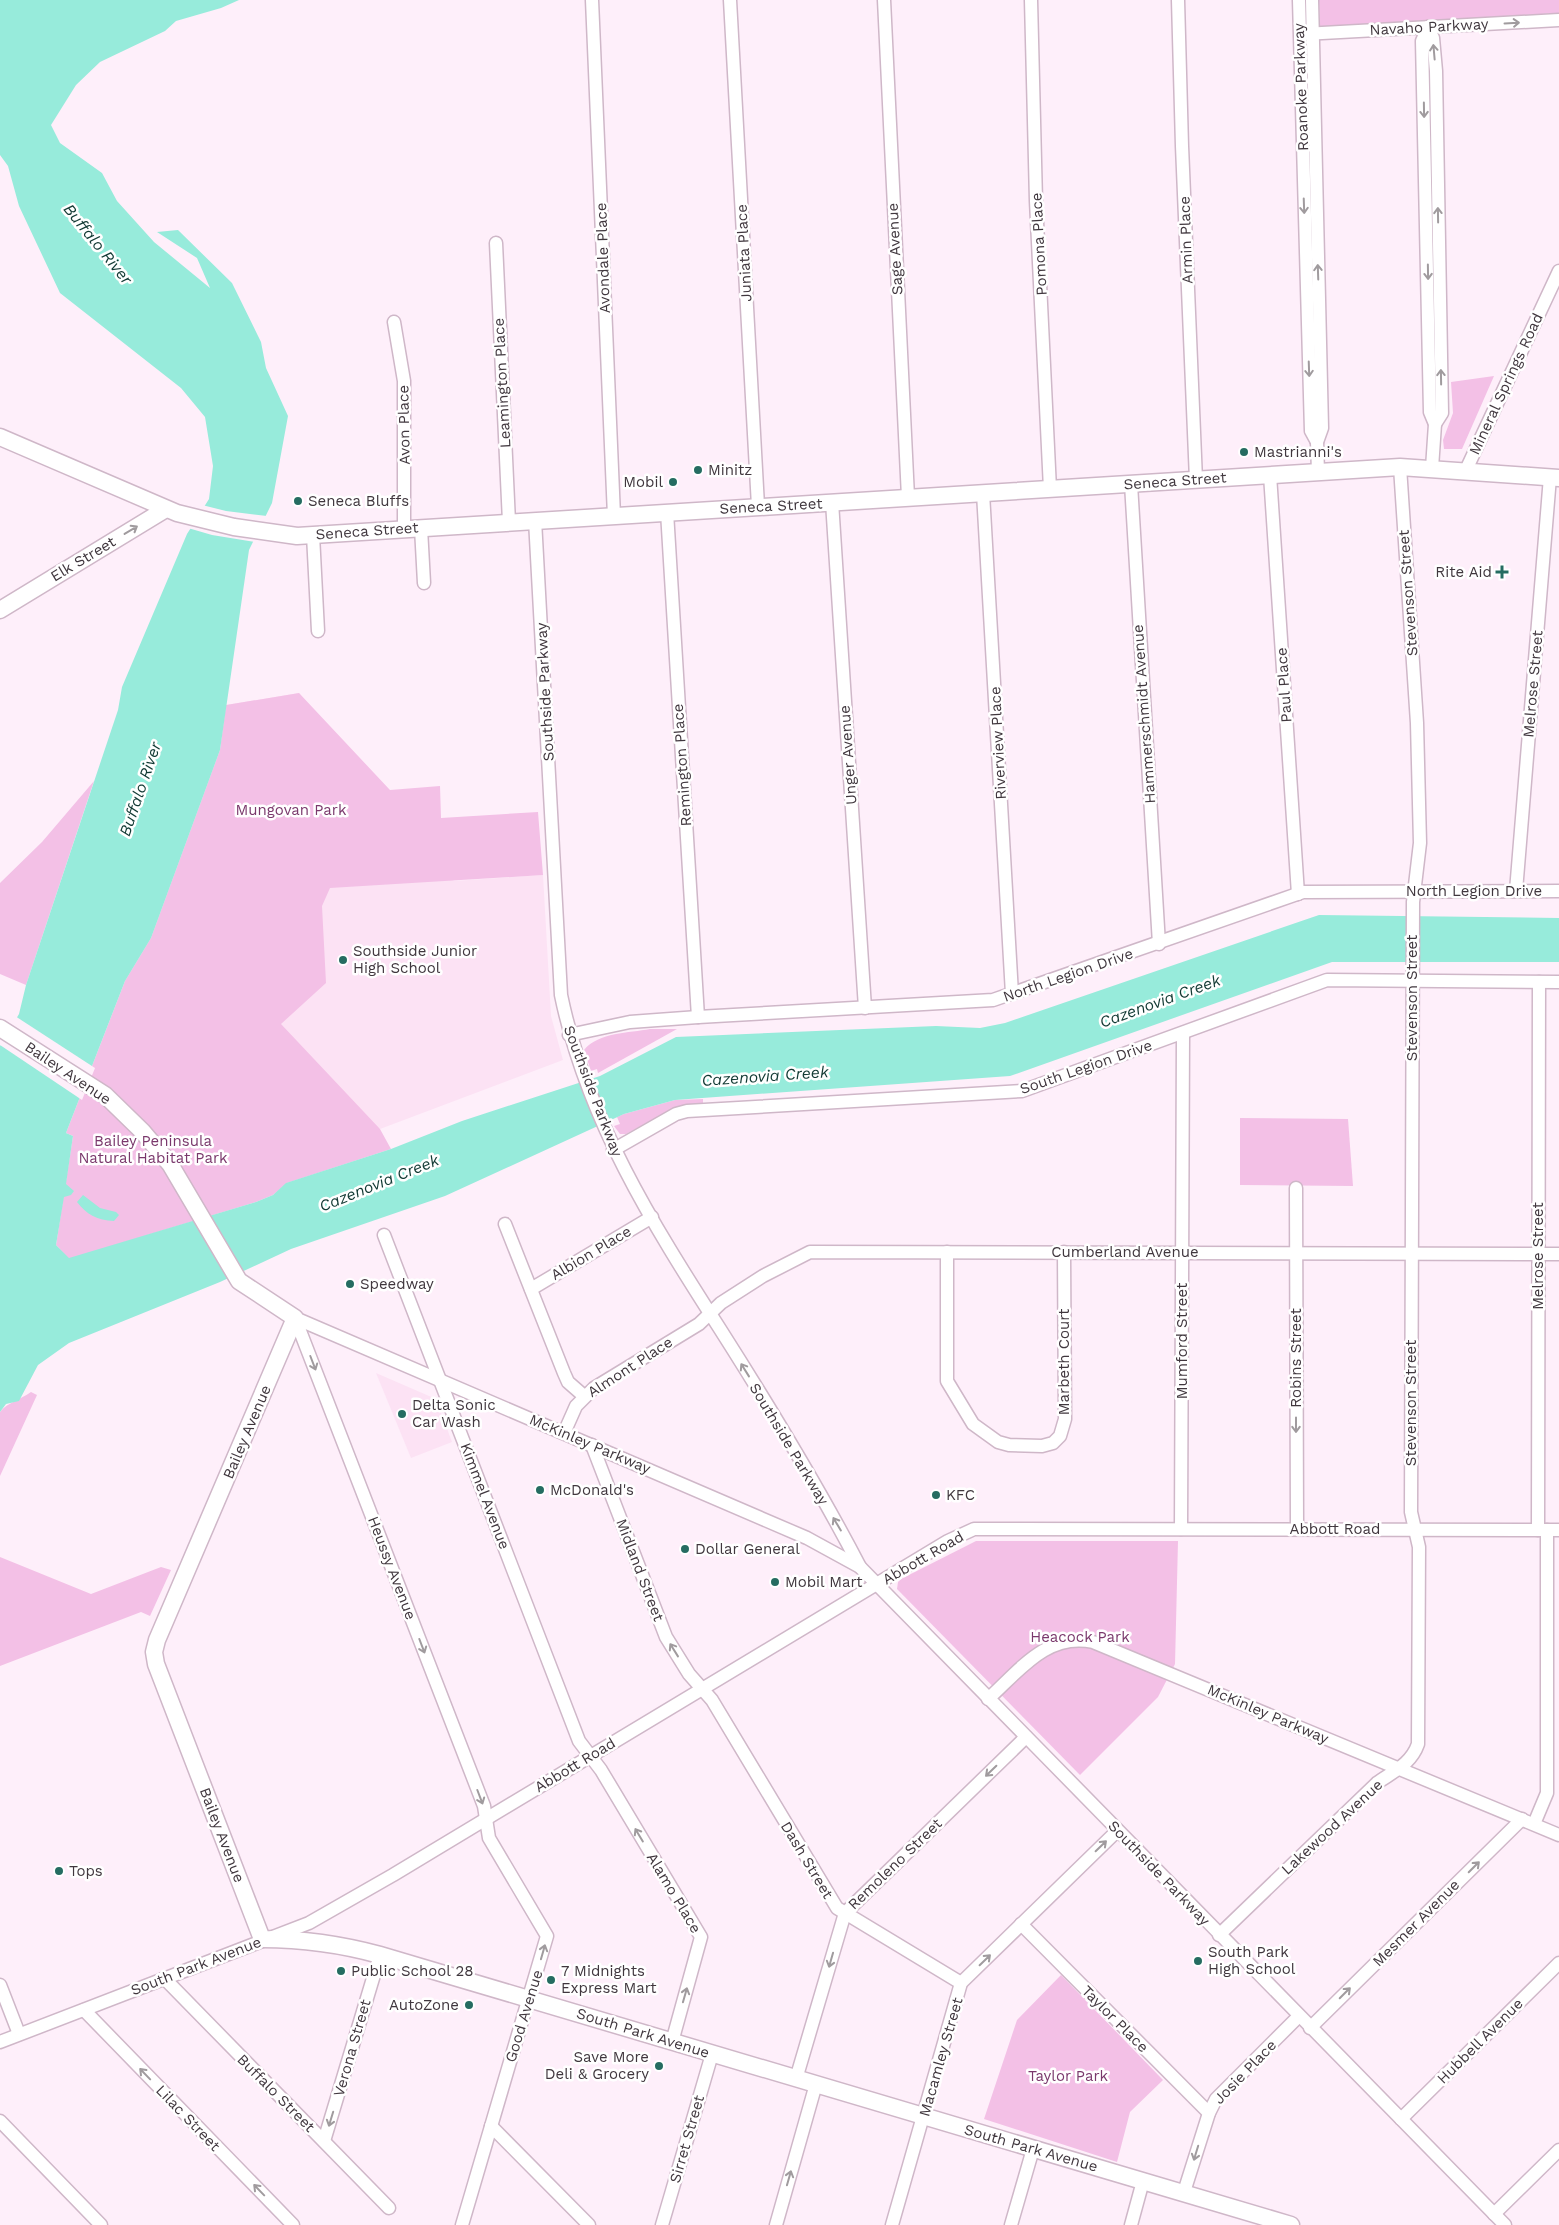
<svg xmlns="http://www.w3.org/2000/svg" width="1559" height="2225" font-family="'Work Sans',sans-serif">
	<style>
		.built { fill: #fce2f4 }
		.green { fill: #f3c0e6 }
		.water { fill: #97ebdb }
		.pier { fill: #feeffa }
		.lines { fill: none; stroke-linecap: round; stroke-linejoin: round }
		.minor-casing { stroke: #cfb7c8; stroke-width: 15 }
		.major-casing { stroke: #cfb7c8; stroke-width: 19 }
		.minor { stroke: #fff; stroke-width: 12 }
		.major { stroke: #fff; stroke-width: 16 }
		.oneway { stroke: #a09b9e }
		.poi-dot { fill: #256c61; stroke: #fff; stroke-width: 2 }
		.labels { text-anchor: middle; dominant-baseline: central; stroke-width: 5; stroke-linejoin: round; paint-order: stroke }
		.street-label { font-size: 15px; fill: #40373e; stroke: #fff }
		.poi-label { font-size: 15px; fill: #40373e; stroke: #fff; text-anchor: start }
		.park-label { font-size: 15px; fill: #7a386c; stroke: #fff }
		.water-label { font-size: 16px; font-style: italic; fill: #113933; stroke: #fff }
	</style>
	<rect width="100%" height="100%" fill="#feeffa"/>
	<g class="built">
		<path d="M299,693L454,881L543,875L551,1016L563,1060L380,1129L125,981L220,750L226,705Z"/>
		<path d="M376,1373L436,1399L452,1442L411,1458Z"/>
	</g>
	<g class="green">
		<path d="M1319,0H1559V13L1320,28Z"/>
		<path d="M1494,376L1462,449H1444L1443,440L1453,413L1451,382Z"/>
		<path d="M299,693L390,790L440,786L441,818L538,812L543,875L330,888L322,906L326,983L281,1024L380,1129L391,1149L287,1183L273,1195L256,1202L69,1259L56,1245L73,1136L66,1133L125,981L151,938L220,750L226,705Z"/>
		<path d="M94,781L26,985L0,974V883L42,842Z"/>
		<path d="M650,1029H677L598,1073L597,1069L591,1071L584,1050C599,1032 629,1033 650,1029Z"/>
		<path d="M703,1099V1104L676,1107L626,1134H620L614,1126L620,1124L617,1117L624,1114L675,1100Z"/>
		<path d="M1240,1118L1348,1119L1353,1186L1240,1185Z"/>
		<path d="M31,1392L37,1395L0,1476V1412C8,1402 20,1400 31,1392Z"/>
		<path d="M976,1541H1178L1175,1664L1158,1697L1080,1775L897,1589L898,1582L901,1579Z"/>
		<path d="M0,1557L91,1594L161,1567L171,1570L150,1616L141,1612L0,1666Z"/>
		<path d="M1061,1975L1163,2080L1130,2112L1117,2162L984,2119L1017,2020Z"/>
	</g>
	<g class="water">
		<path d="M0,0H239L221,8L176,21L165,31L100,62L76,85L51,125L60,143L102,173L117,201L154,242L210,288L197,258L157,232L178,230L232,283L261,342L266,368L288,416L272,503L249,550L220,750L151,938L125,981L66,1133L73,1136L66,1184L74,1191L71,1195L64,1197L56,1245L69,1258L256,1202L273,1195L286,1183L391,1149L462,1121L600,1076L676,1037L936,1026L980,1028L1005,1023L1319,915L1559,918V962H1332L1010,1076L675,1100L624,1114L445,1196L291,1249L220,1282L69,1343L38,1365L19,1401L6,1404L0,1412V1046L19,1014L26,985L118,710L122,687L187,534L209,499L213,466L205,417L181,388L60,293L19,206L8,166L0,155Z"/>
		<path d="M83,1195L100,1208L116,1212L119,1215L114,1221C97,1220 87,1215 77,1202Z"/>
	</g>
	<g class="pier">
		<path d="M202,505L226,511L267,516L255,542L212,535L188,528Z"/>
		<path d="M15,1016L95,1068L82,1100L0,1045V1042Z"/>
	</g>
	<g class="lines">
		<defs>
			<g id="minor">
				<path d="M592,0L614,516"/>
				<path d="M730,0L758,506"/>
				<path d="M884,0L908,497"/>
				<path d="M1031,0L1036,201L1050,489"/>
				<path d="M1178,0L1182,146L1196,480"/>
				<path d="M1299,0L1311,431L1317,442"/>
				<path d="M1312,0L1322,428L1317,442L1318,472"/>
				<path d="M1428,27L1422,41L1430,412L1435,424L1432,468"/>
				<path d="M1428,27L1433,38L1436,71L1442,413L1435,424"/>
				<path d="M1304,34L1559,20"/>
				<path d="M496,243L509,522"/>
				<path d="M394,322L404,381V529"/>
				<path d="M1466,470L1559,271"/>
				<path d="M1270,475L1298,894"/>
				<path d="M1131,484L1159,944"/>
				<path d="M983,493L1012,994"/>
				<path d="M832,502L865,1008"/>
				<path d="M667,512L698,1017"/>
				<path d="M535,520L561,995C587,1120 652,1223 720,1329C769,1406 818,1486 860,1567"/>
				<path d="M421,528L424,583"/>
				<path d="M313,535L318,631"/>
				<path d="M1516,891L1550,477"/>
				<path d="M569,1035L630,1022L698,1017L993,1000L1303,892L1559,891"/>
				<path d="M613,1150L676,1114L687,1111L1022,1091L1327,980L1559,982"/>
				<path d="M1296,1188L1297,1529"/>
				<path d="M505,1224L564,1373L568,1382L584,1396"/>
				<path d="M384,1235L579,1741L601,1770L701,1937L672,2042"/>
				<path d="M947,1252V1381L973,1424L998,1442L1009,1445L1042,1446L1053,1443L1060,1436L1065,1419L1064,1252"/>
				<path d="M531,1289L652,1217"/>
				<path d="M295,1318L807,1538L860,1567L1505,2225"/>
				<path d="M295,1318L484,1806L489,1838L547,1936L462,2225"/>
				<path d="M564,1433L576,1406L594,1388L699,1324L721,1303L763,1276L810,1252L1559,1254"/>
				<path d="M592,1445L666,1637L689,1674L712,1700L837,1908L961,1983"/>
				<path d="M1181,1529L1183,1033"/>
				<path d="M1538,1530L1539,982"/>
				<path d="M988,1699C1019,1671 1047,1632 1093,1642L1559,1835"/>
				<path d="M1534,1824L1547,1793V1530"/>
				<path d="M1021,1924L1209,2113"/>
				<path d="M1219,1935L1377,1783C1394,1771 1411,1764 1418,1744L1419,1547L1411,1512L1413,902L1420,843L1417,723L1400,467"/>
				<path d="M164,1978L389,2208"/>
				<path d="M0,1985L19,2034"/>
				<path d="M84,2010L293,2225"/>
				<path d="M1310,2028L1522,1819"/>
				<path d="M0,2042L309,1923L393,1875L948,1541L974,1529L1559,1530"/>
				<path d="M796,2079L845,1913L1026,1737"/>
				<path d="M1401,2119L1559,1963"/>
				<path d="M0,2121L101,2225"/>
				<path d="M491,2126L589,2225"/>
				<path d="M324,2141L380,1955"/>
				<path d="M1184,2192L1209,2113L1216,2099L1299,2016"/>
				<path d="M1494,2214L1559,2150"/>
				<path d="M662,2225L712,2054"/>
				<path d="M776,2225L816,2084"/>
				<path d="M892,2225L961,1983L1117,1831"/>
				<path d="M1011,2225L1033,2149"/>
				<path d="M1131,2225L1143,2181"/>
			</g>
			<g id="major">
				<path d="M0,437L177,513L234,527L297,536L1400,467L1559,478"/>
				<path d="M0,610L166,509"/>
				<path d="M0,1028L105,1095L142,1131L170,1164L239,1281L295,1318L157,1640L154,1652L156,1664L262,1939C303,1939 340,1944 380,1955L1291,2225"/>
			</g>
		</defs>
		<use href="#minor" class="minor-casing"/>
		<use href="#major" class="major-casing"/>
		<use href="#minor" class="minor"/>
		<use href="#major" class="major"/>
	</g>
	<defs><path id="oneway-shaft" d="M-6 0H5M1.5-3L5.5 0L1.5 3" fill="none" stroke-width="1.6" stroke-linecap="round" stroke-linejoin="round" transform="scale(1.25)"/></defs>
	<g class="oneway">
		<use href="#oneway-shaft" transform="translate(1512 23) rotate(-3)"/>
		<use href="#oneway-shaft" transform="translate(1434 52) rotate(-95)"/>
		<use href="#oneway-shaft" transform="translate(1424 110) rotate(89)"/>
		<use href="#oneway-shaft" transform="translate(1304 206) rotate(88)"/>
		<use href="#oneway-shaft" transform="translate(1438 215) rotate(-91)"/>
		<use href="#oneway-shaft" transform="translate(1318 272) rotate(-92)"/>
		<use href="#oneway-shaft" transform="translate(1428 272) rotate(89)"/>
		<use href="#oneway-shaft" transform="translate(1309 369) rotate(88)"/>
		<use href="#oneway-shaft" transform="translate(1441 377) rotate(-91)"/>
		<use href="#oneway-shaft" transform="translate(131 530) rotate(-31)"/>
		<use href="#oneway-shaft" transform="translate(313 1363) rotate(69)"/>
		<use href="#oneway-shaft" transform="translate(745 1370) rotate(-122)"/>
		<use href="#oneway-shaft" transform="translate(1296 1425) rotate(90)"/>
		<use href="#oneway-shaft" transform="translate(837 1524) rotate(-121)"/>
		<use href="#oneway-shaft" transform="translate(422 1646) rotate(69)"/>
		<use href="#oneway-shaft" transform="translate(674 1650) rotate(-122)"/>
		<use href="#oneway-shaft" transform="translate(991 1771) rotate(136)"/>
		<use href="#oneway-shaft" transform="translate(480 1797) rotate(69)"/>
		<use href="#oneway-shaft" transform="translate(639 1835) rotate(-121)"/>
		<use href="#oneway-shaft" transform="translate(1101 1846) rotate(-44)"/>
		<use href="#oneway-shaft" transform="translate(1474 1867) rotate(-45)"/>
		<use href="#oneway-shaft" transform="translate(543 1952) rotate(-74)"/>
		<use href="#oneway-shaft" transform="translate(831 1960) rotate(106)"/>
		<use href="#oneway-shaft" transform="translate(985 1960) rotate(-44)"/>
		<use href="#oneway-shaft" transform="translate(1345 1993) rotate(-45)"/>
		<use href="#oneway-shaft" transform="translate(685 1995) rotate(-74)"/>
		<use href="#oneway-shaft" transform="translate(145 2074) rotate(-134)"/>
		<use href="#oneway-shaft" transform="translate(331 2119) rotate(107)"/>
		<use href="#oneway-shaft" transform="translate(1196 2153) rotate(107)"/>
		<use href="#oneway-shaft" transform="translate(789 2178) rotate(-74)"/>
		<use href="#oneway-shaft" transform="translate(259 2190) rotate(-134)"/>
	</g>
	<g class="poi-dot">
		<circle cx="1244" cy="452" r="5"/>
		<circle cx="698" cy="470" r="5"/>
		<circle cx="673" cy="482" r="5"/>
		<circle cx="298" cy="501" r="5"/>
		<path d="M1499.5 564.5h5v5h5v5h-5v5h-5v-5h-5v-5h5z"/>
		<circle cx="343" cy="960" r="5"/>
		<circle cx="350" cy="1284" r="5"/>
		<circle cx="402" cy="1414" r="5"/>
		<circle cx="540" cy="1490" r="5"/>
		<circle cx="936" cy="1495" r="5"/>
		<circle cx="685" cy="1549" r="5"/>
		<circle cx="775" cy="1582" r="5"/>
		<circle cx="59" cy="1871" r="5"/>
		<circle cx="1198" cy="1961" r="5"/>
		<circle cx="341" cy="1971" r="5"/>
		<circle cx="551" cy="1980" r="5"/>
		<circle cx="469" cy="2005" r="5"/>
		<circle cx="659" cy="2066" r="5"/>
	</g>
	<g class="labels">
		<g class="street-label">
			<text transform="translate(1429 27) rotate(-3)">Navaho Parkway</text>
			<text transform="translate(1301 87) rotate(-92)">Roanoke Parkway</text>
			<text transform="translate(1186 240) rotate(-92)">Armin Place</text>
			<text transform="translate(1039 244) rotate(-93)">Pomona Place</text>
			<text transform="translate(895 249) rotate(-93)">Sage Avenue</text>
			<text transform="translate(744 253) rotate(-93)">Juniata Place</text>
			<text transform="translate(603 258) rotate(-92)">Avondale Place</text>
			<text transform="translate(502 383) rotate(-93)">Leamington Place</text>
			<text transform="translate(1506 384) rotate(-65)">Mineral Springs Road</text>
			<text transform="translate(404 425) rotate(-91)">Avon Place</text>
			<text transform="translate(1175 481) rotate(-4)">Seneca Street</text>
			<text transform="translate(771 506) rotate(-3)">Seneca Street</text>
			<text transform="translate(367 531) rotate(-4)">Seneca Street</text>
			<text transform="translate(83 559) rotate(-31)">Elk Street</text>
			<text transform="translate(1408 593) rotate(-94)">Stevenson Street</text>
			<text transform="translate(1533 684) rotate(-85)">Melrose Street</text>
			<text transform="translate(1284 685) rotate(-94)">Paul Place</text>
			<text transform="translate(545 692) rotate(-93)">Southside Parkway</text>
			<text transform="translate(1144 714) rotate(-94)">Hammerschmidt Avenue</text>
			<text transform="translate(998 743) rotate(-93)">Riverview Place</text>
			<text transform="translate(848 755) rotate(-94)">Unger Avenue</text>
			<text transform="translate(682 765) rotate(-94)">Remington Place</text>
			<text x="1474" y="891">North Legion Drive</text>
			<text transform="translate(1068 975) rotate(-19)">North Legion Drive</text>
			<text transform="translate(1412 998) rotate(-90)">Stevenson Street</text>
			<text transform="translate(1086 1067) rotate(-19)">South Legion Drive</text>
			<text transform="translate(68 1073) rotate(34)">Bailey Avenue</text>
			<text transform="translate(593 1091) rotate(69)">Southside Parkway</text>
			<text x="1125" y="1252">Cumberland Avenue</text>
			<text transform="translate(591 1253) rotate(-31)">Albion Place</text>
			<text transform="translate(1538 1256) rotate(-90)">Melrose Street</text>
			<text transform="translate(1182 1341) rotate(-90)">Mumford Street</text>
			<text transform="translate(1296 1358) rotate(-90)">Robins Street</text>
			<text transform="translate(1064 1362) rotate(-90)">Marbeth Court</text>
			<text transform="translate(630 1367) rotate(-33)">Almont Place</text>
			<text transform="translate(1411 1403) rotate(-90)">Stevenson Street</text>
			<text transform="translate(247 1432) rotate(-67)">Bailey Avenue</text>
			<text transform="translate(590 1444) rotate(23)">McKinley Parkway</text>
			<text transform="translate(789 1444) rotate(59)">Southside Parkway</text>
			<text transform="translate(485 1496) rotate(69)">Kimmel Avenue</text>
			<text x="1335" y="1529">Abbott Road</text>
			<text transform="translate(923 1558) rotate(-30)">Abbott Road</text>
			<text transform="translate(392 1568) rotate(69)">Heussy Avenue</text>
			<text transform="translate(640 1570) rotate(69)">Midland Street</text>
			<text transform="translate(1268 1714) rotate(23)">McKinley Parkway</text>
			<text transform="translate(575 1765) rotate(-31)">Abbott Road</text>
			<text transform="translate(1332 1827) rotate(-43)">Lakewood Avenue</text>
			<text transform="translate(222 1835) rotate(69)">Bailey Avenue</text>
			<text transform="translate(807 1860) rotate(59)">Dash Street</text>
			<text transform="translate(895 1864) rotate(-44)">Remoleno Street</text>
			<text transform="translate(1159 1873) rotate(46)">Southside Parkway</text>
			<text transform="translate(674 1893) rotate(59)">Alamo Place</text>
			<text transform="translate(1416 1923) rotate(-45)">Mesmer Avenue</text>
			<text transform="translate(196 1966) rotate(-21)">South Park Avenue</text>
			<text transform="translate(524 2016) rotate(-73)">Good Avenue</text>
			<text transform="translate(1115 2019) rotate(45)">Taylor Place</text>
			<text transform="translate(643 2033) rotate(17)">South Park Avenue</text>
			<text transform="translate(1480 2041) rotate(-45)">Hubbell Avenue</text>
			<text transform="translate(352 2048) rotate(-74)">Verona Street</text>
			<text transform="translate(941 2057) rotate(-74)">Macamley Street</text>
			<text transform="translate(1245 2072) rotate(-46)">Josie Place</text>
			<text transform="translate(276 2093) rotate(45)">Buffalo Street</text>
			<text transform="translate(188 2118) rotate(46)">Lilac Street</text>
			<text transform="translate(687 2139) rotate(-74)">Sirret Street</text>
			<text transform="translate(1031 2148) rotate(16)">South Park Avenue</text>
		</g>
		<g class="poi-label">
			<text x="1254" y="452">Mastrianni's</text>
			<text x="708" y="470">Minitz</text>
			<text x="663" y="482" text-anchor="end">Mobil</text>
			<text x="308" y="501">Seneca Bluffs</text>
			<text x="1492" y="572" text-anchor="end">Rite Aid</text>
			<text x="353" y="951">Southside Junior<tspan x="353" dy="17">High School</tspan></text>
			<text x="360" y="1284">Speedway</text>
			<text x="412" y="1405">Delta Sonic<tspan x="412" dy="17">Car Wash</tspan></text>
			<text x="550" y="1490">McDonald's</text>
			<text x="946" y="1495">KFC</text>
			<text x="695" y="1549">Dollar General</text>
			<text x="785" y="1582">Mobil Mart</text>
			<text x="69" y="1871">Tops</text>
			<text x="1208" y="1952">South Park<tspan x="1208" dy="17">High School</tspan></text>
			<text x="351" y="1971">Public School 28</text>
			<text x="561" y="1971">7 Midnights<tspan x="561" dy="17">Express Mart</tspan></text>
			<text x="459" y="2005" text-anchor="end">AutoZone</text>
			<text x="649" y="2057" text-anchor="end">Save More<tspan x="649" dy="17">Deli &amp; Grocery</tspan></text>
		</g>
		<g class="park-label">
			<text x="291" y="810">Mungovan Park</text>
			<text x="153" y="1141">Bailey Peninsula<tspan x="153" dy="17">Natural Habitat Park</tspan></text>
			<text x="1080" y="1637">Heacock Park</text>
			<text x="1068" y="2076">Taylor Park</text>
		</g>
		<g class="water-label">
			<text transform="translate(98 244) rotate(51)">Buffalo River</text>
			<text transform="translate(140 789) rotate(-71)">Buffalo River</text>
			<text transform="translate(1160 1001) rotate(-20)">Cazenovia Creek</text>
			<text transform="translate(765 1076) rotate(-4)">Cazenovia Creek</text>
			<text transform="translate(379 1183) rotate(-22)">Cazenovia Creek</text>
		</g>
	</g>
</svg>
